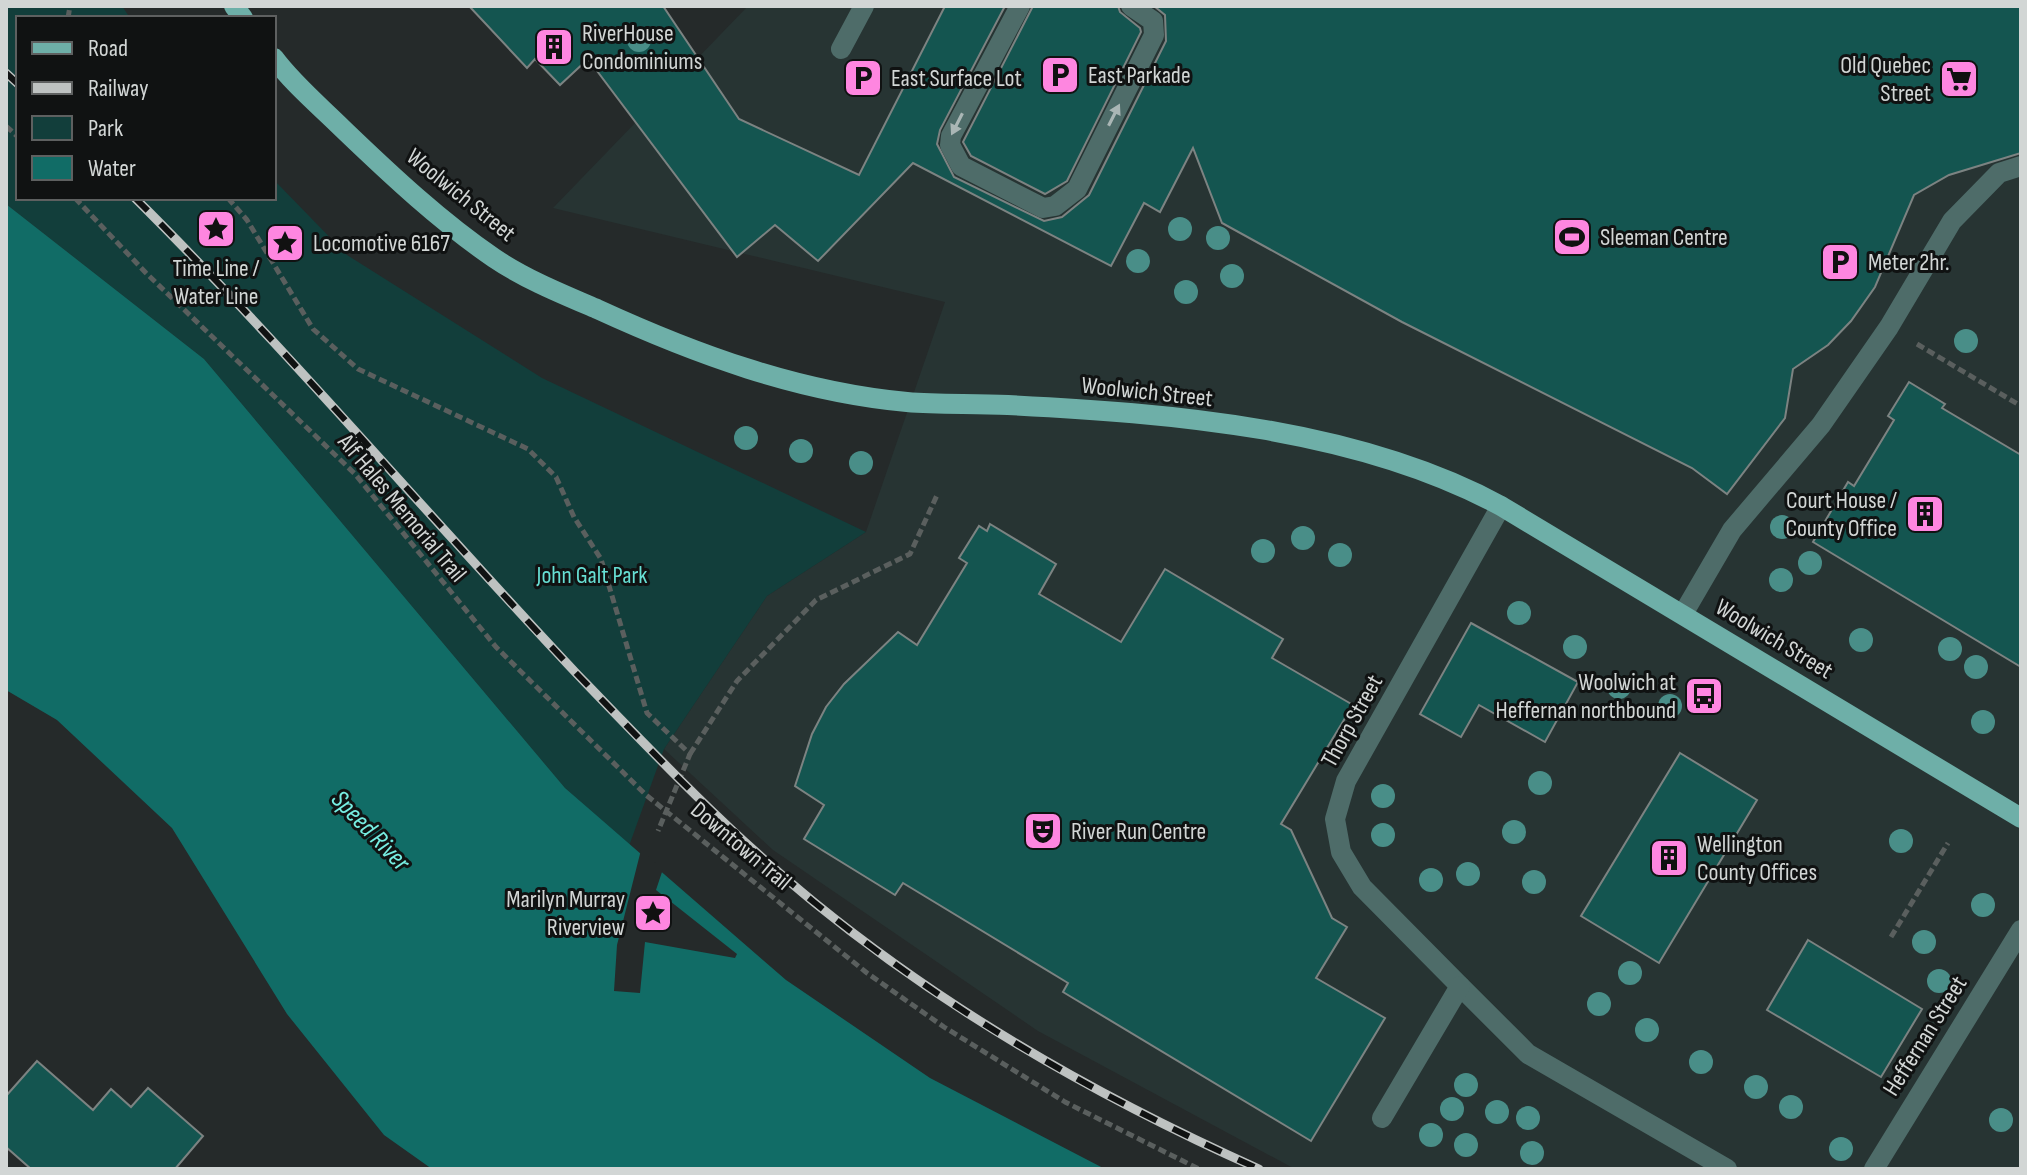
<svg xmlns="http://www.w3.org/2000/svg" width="2027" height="1175" font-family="'Sofia Sans Condensed',sans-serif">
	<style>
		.built { fill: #273433 }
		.green { fill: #123e3b }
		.water { fill: #116c66 }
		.pier { fill: #252a2a }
		.building { fill: #145550; stroke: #7c8382; stroke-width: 2 }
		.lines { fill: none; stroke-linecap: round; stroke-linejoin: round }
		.path { stroke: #5a5f5e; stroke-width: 5; stroke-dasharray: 8 4; stroke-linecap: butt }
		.minor { stroke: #4e6c69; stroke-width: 20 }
		.major { stroke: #6eafa8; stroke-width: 20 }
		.rail-casing { stroke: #bec2c1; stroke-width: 9 }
		.rail { stroke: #101212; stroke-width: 6; stroke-dasharray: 18; stroke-linecap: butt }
		.tree { fill: #498e88 }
		.oneway { fill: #aab6b5 }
		.labels { text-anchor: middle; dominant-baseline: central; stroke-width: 6; stroke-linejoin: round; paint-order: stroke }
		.poi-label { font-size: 24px; fill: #d2d6d5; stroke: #101212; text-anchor: start }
		.street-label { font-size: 24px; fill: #d2d6d5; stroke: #101212 }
		.park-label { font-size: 24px; fill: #67dfd4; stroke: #101212 }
		.water-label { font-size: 26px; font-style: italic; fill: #77eee3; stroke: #101212 }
	</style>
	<rect width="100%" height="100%" fill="#252a2a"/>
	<path class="built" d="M748,6H2021V1169H1295L1038,1031L773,850L664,749L767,596L866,532L945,302L553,208Z"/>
	<path class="green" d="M6,6H122L130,18H18V198H274V180L347,255L542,378L866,532L767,596L664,749L629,846L565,788L204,359L6,204Z"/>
	<path class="water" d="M6,204L204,359L565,788L786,980L930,1078L1105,1169H432L384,1135L287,1014L172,828L57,720L6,690Z"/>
	<path class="pier" d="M641,850L663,869L656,890L737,954L735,958L645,942L640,993L614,991L617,945Z"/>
	<g class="building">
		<path d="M469,6H663L739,119L859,175L945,6H1005L940,130L937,144L954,177L1044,221L1062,217L1089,195L1166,41L1165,15L1154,6H2021V153L1949,175L1914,195L1875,287L1851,321L1828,345L1793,369L1785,418L1727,494L1692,468L1402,322L1222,223L1193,148L1160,212L1144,203L1111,266L913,163L818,261L775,225L737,257L588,59L560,85L535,59L527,68Z"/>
		<path d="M1033,6H1118L1120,12L1140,28L1141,32L1067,181L1045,194L971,156L963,142Z"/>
		<path d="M1909,382L1945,404L1942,408L2021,455V667L1813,542L1848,482L1854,486L1894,420L1888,416Z"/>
		<path d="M990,524L1056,564L1039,594L1121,642L1165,569L1283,639L1272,658L1353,705L1281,824L1291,830L1332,918L1347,927L1316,978L1385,1018L1311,1141L1063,992L1068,983L903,883L895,895L804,839L824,805L795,786L812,734L826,707L844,684L898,632L917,645L967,563L959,558L979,526L987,531Z"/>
		<path d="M1471,623L1578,682L1545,742L1479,705L1461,737L1420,714Z"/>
		<path d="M1680,753L1757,800L1659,963L1581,916Z"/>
		<path d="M1808,940L1922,1009L1881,1077L1767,1010Z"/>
		<path d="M37,1061L93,1110L111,1089L131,1107L148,1088L203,1136L175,1169H31L6,1147V1096Z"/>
	</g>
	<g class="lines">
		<g class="path">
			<path d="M68,18L70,6"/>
			<path d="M6,126L18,137"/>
			<path d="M75,198L146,273L355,474L496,647L646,795L867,973L944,1027L1065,1102L1199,1169"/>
			<path d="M228,198L247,220L313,329L358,369L528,449L556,477L574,517L601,559L647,713L690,754L658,831"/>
			<path d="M1917,344L2021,406"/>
			<path d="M690,754L737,681L816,600L910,554L938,493"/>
			<path d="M1891,937L1948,843"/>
		</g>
		<g class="minor">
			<path d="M1020,6L951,136L950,145L961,166L1043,208L1055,206L1077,189L1154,35L1153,21L1131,6"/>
			<path d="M841,49L864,6"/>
			<path d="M1501,506L1346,781L1335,819L1341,852L1362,887L1460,986L1528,1054L1727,1169"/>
			<path d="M1683,614L1732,530L1821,425L1889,327L1952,221L1999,173L2021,166"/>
			<path d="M1382,1118L1460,986"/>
			<path d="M1874,1169L2021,930"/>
		</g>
		<g class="major">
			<path d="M234,6L243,18"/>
			<path d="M274,58C294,85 321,107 345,131C392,176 440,221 494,258C525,279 562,294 597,309C695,354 798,392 907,402C940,405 974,403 1008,405C1170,413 1357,428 1501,506L2021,818"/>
		</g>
		<defs>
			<g id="rail">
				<path d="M6,73L18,84"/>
				<path d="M135,198C288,350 428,516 576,673C652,752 729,833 815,903C950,1013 1100,1098 1259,1169"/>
			</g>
		</defs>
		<use href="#rail" class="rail-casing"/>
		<use href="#rail" class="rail"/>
	</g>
	<g class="tree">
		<circle cx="639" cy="40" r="12"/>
		<circle cx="1180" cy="229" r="12"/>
		<circle cx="1218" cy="238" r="12"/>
		<circle cx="1138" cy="261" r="12"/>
		<circle cx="1232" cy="276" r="12"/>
		<circle cx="1186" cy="292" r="12"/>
		<circle cx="1966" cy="341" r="12"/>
		<circle cx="746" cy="438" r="12"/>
		<circle cx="801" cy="451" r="12"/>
		<circle cx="861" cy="463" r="12"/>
		<circle cx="1782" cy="527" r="12"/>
		<circle cx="1303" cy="538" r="12"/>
		<circle cx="1263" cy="551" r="12"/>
		<circle cx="1340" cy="555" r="12"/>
		<circle cx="1810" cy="563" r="12"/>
		<circle cx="1781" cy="580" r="12"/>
		<circle cx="1519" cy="613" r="12"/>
		<circle cx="1861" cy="640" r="12"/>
		<circle cx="1575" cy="647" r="12"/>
		<circle cx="1950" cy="649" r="12"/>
		<circle cx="1976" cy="667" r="12"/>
		<circle cx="1619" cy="687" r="12"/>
		<circle cx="1670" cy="706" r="12"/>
		<circle cx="1983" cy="722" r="12"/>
		<circle cx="1540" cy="783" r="12"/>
		<circle cx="1383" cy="796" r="12"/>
		<circle cx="1514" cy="832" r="12"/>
		<circle cx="1383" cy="835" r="12"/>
		<circle cx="1901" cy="841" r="12"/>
		<circle cx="1468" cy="874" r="12"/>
		<circle cx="1431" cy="880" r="12"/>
		<circle cx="1534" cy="882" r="12"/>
		<circle cx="1983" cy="905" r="12"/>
		<circle cx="1924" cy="942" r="12"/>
		<circle cx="1630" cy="973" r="12"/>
		<circle cx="1939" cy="981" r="12"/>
		<circle cx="1599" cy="1004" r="12"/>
		<circle cx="1647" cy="1030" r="12"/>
		<circle cx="1701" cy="1062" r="12"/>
		<circle cx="1466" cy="1085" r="12"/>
		<circle cx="1756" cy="1087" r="12"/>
		<circle cx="1791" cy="1107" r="12"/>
		<circle cx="1452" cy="1109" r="12"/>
		<circle cx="1497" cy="1112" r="12"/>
		<circle cx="1528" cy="1118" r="12"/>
		<circle cx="2001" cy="1120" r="12"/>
		<circle cx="1431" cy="1135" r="12"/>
		<circle cx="1466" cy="1145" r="12"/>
		<circle cx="1841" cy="1149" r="12"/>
		<circle cx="1532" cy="1153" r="12"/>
	</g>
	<defs><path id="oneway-solid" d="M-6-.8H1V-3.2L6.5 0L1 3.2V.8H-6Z" transform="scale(2)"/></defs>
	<g class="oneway">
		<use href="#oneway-solid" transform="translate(1114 115) rotate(-63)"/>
		<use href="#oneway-solid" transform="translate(957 124) rotate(117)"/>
	</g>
	<defs>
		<symbol id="building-square" viewBox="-11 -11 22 22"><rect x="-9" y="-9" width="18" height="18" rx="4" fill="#fe86e0" stroke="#101212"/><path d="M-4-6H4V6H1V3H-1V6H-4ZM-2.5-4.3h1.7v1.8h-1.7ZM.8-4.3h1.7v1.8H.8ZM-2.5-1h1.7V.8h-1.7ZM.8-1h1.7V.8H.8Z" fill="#111"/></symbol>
		<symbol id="parking-square" viewBox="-11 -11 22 22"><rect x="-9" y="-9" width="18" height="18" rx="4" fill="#fe86e0" stroke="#101212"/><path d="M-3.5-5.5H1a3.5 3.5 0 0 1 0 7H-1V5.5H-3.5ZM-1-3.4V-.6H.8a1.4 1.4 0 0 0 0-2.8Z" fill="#111"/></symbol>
		<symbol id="supermarket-square" viewBox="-11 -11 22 22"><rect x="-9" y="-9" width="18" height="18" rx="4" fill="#fe86e0" stroke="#101212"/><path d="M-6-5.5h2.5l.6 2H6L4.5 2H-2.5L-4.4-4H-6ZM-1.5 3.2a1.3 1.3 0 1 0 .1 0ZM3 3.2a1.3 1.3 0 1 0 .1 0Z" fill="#111"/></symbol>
		<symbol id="sight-square" viewBox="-11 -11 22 22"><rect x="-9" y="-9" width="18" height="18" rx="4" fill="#fe86e0" stroke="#101212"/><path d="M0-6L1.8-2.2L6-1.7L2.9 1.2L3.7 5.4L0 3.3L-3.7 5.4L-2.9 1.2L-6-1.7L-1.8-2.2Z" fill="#111"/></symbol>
		<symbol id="stadium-square" viewBox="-11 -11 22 22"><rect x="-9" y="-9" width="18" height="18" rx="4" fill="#fe86e0" stroke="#101212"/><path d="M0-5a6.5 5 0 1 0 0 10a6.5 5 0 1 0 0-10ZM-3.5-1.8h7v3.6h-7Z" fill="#111"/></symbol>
		<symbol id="bus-square" viewBox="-11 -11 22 22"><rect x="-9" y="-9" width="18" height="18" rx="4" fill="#fe86e0" stroke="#101212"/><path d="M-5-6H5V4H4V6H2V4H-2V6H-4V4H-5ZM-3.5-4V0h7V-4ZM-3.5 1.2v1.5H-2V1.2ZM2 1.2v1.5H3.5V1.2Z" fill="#111"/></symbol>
		<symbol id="theatre-square" viewBox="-11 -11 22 22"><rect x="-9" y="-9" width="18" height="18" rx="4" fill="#fe86e0" stroke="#101212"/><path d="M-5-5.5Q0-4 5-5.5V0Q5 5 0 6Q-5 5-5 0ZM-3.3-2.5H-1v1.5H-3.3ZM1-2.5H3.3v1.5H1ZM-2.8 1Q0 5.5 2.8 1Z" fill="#111"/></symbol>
	</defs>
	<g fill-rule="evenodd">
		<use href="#building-square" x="532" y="25" width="44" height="44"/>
		<use href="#parking-square" x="1038" y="53" width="44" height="44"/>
		<use href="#parking-square" x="841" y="56" width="44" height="44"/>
		<use href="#supermarket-square" x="1937" y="57" width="44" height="44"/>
		<use href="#sight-square" x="194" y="207" width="44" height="44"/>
		<use href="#stadium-square" x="1550" y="215" width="44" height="44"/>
		<use href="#sight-square" x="263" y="221" width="44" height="44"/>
		<use href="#parking-square" x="1818" y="240" width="44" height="44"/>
		<use href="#building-square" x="1903" y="492" width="44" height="44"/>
		<use href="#bus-square" x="1682" y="674" width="44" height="44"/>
		<use href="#theatre-square" x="1021" y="809" width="44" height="44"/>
		<use href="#building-square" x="1647" y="836" width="44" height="44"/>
		<use href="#sight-square" x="631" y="891" width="44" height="44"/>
	</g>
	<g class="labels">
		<g class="poi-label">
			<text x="582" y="33">RiverHouse<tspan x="582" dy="28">Condominiums</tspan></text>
			<text x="1931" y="65" text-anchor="end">Old Quebec<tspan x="1931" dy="28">Street</tspan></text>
			<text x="1088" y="75">East Parkade</text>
			<text x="891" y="78">East Surface Lot</text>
			<text x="1600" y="237">Sleeman Centre</text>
			<text x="313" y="243">Locomotive 6167</text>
			<text x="1868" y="262">Meter 2hr.</text>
			<text x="216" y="268" text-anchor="middle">Time Line /<tspan x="216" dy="28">Water Line</tspan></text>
			<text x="1897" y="500" text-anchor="end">Court House /<tspan x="1897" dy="28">County Office</tspan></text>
			<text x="1676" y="682" text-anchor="end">Woolwich at<tspan x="1676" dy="28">Heffernan northbound</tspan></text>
			<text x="1071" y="831">River Run Centre</text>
			<text x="1697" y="844">Wellington<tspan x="1697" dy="28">County Offices</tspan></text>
			<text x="625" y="899" text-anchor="end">Marilyn Murray<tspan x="625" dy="28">Riverview</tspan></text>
		</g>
		<g class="street-label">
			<text transform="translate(461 195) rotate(39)">Woolwich Street</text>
			<text transform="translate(1147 392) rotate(6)">Woolwich Street</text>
			<text transform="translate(402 508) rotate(50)">Alf Hales Memorial Trail</text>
			<text transform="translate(1774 639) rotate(31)">Woolwich Street</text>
			<text transform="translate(1352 721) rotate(-61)">Thorp Street</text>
			<text transform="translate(741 846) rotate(40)">Downtown Trail</text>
			<text transform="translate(1925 1036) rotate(-58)">Heffernan Street</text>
		</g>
		<g class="park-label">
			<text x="592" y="575">John Galt Park</text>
		</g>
		<g class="water-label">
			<text transform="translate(370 831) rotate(46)">Speed River</text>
		</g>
	</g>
	<rect width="2027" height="1175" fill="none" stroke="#d2d6d5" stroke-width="16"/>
	<rect x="16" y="16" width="260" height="184" fill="#101212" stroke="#5e6060" stroke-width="2"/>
	<rect x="32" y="42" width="40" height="12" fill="#6eafa8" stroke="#5e6060" stroke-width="2"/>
	<text x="88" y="56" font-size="24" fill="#d2d6d5">Road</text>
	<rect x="32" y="82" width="40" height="12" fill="#bec2c1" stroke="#5e6060" stroke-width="2"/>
	<text x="88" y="96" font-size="24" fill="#d2d6d5">Railway</text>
	<rect x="32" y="116" width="40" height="24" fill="#123e3b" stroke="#5e6060" stroke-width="2"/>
	<text x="88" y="136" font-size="24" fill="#d2d6d5">Park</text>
	<rect x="32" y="156" width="40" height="24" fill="#116c66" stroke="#5e6060" stroke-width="2"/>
	<text x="88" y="176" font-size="24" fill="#d2d6d5">Water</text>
</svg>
